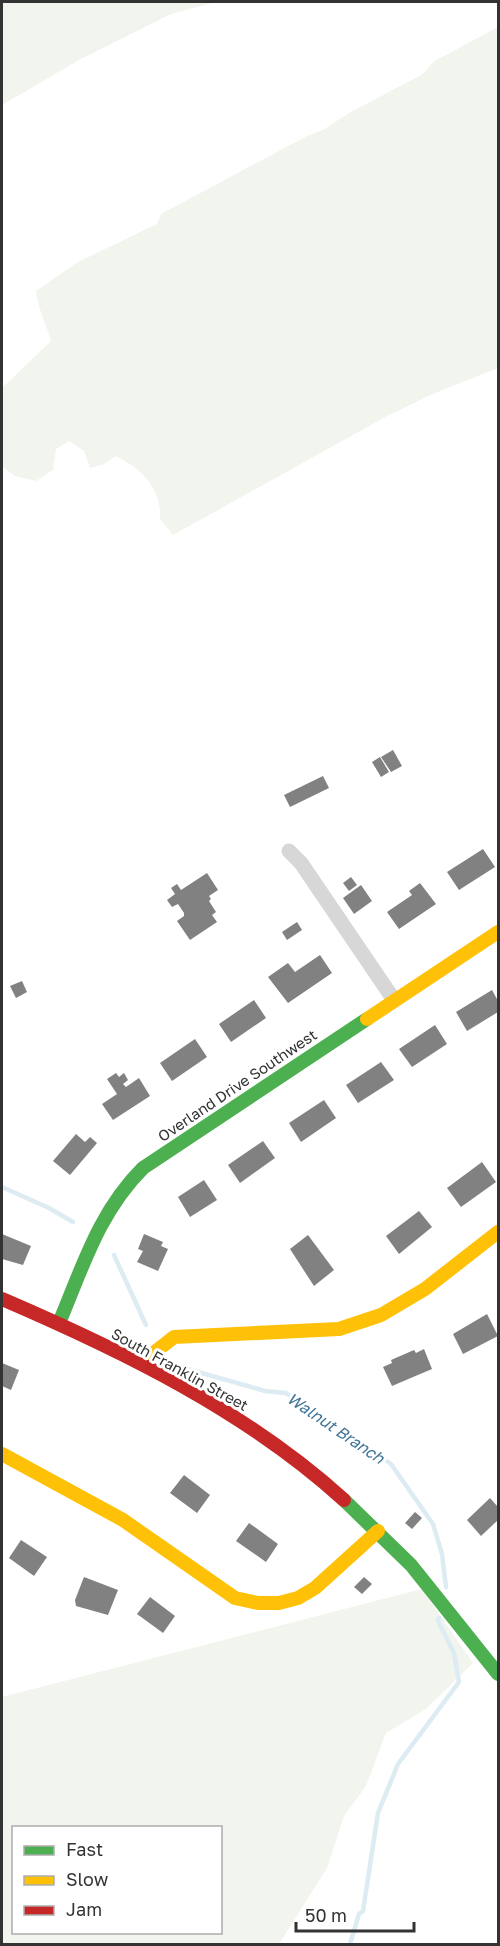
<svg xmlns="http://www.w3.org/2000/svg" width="500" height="1946" font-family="'Golos Text',sans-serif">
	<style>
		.green { fill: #f1f5ed; fill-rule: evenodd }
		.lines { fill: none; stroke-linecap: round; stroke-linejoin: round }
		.stream { stroke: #ddebf3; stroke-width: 4.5 }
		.building { fill: #818181 }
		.street { stroke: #d7d7d7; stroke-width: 15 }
		.fast { stroke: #4caf50; stroke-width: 14 }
		.slow { stroke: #ffc107; stroke-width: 14 }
		.jam { stroke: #c62828; stroke-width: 14 }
		.labels { text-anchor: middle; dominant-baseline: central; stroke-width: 6; stroke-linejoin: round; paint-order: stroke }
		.street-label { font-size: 15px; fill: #333; stroke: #fff }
		.water-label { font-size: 16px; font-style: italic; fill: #3f7597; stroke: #fff }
	</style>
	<rect width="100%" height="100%" fill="#fff"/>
	<g class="green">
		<path d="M2,2H216L171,14L79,60L2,105Z"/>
		<path d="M498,27V368L435,393L387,416L173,535L160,519C162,488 141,468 115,456L104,464L90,468L84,451L69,441L56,449L53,470L36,481L15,476L2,466V388L51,341C46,323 38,309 36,291L78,262L157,224L161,214L307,136L323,130L349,113L423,74L433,62Z"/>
		<path d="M422,1589L473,1663L426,1709L386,1733L366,1786L344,1816L327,1868L279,1944H2V1697ZM14,1828H220V1932H14Z"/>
	</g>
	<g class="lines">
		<g class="stream">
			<path d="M2,1187L49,1208L73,1222"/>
			<path d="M114,1255L146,1325"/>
			<path d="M184,1368L265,1391L286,1393L391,1464L433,1524L442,1554L446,1587"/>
			<path d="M350,1944L359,1914L363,1911L378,1813L398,1764L459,1682L454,1653L438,1621L439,1618"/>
		</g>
	</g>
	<g class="building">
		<path d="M393,750L402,766L391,772L381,757Z"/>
		<path d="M380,757L389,772L381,777L372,762Z"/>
		<path d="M323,776L329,788L290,807L284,795Z"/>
		<path d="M483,849L495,867L459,890L447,872Z"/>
		<path d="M207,873L218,890L209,896L211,899L209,901L216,912L212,915L217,922L190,940L177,921L184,916V913L178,904L172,907L167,900L175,894L171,888L177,884L181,890Z"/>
		<path d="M351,877L357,885L349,891L343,883Z"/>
		<path d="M420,883L436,904L399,929L387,912L412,895L409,891Z"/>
		<path d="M361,885L372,901L354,914L343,898Z"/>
		<path d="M297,922L302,930L287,940L282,932Z"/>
		<path d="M320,955L332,973L288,1003L268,977L288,963L295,972Z"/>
		<path d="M22,981L27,992L16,998L10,986Z"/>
		<path d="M492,990L498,1001V1012L467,1031L456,1012Z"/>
		<path d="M254,1000L266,1018L231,1042L219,1024Z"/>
		<path d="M435,1025L447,1044L412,1067L399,1049Z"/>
		<path d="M195,1039L207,1057L172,1081L160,1063Z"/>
		<path d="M381,1062L394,1080L358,1103L346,1085Z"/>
		<path d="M116,1073L119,1077L124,1073L128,1080L123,1084L126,1087L139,1078L150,1096L113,1120L102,1104L117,1094L107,1079Z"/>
		<path d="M324,1100L336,1118L301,1142L289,1123Z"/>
		<path d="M76,1134L85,1142L90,1137L97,1143L70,1175L53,1161Z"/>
		<path d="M263,1141L275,1158L240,1183L228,1165Z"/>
		<path d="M482,1162L496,1182L461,1207L447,1188Z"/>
		<path d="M204,1180L217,1200L190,1217L178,1197Z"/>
		<path d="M419,1211L432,1227L399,1254L386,1236Z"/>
		<path d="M2,1234L31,1246L23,1265L2,1259Z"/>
		<path d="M144,1234L163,1242L161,1246L168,1249L158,1271L137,1262L143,1251L138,1249Z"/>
		<path d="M308,1235L334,1270L314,1286L290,1249Z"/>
		<path d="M487,1314L498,1336L463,1354L453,1334Z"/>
		<path d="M424,1349L432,1369L392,1386L383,1367L392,1363L391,1360L414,1350L416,1353Z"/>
		<path d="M2,1363L19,1370L11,1390L2,1386Z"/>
		<path d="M184,1475L210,1495L197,1513L170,1493Z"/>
		<path d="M490,1498L498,1507V1520L481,1536L467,1520Z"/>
		<path d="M415,1512L422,1518L412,1529L405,1523Z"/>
		<path d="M249,1523L278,1544L266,1562L236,1541Z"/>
		<path d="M21,1540L47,1557L34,1576L9,1558Z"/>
		<path d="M84,1577L118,1590L108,1615L76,1606L75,1600Z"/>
		<path d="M364,1577L372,1584L362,1594L354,1587Z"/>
		<path d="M150,1597L175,1616L163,1633L137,1614Z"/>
	</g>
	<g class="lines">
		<path class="street" d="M289,851L301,863L394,1000"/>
		<g class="fast">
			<path d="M59,1323C83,1266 99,1212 143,1168L367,1019"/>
			<path d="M344,1500L411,1565L498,1674"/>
		</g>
		<g class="slow">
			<path d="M367,1019L498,932"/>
			<path d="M141,1363L174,1337L339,1329L381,1315L425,1289L498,1232"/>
			<path d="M2,1454L123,1520L235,1598L258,1603H279L298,1598L315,1588L378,1531"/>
		</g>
		<path class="jam" d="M2,1299C123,1351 246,1411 344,1500"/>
	</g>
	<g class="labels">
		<g class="street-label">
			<text transform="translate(237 1085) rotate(-34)">Overland Drive Southwest</text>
			<text transform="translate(180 1369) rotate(29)">South Franklin Street</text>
		</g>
		<g class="water-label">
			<text transform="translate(336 1428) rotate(34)">Walnut Branch</text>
		</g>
	</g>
	<rect width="500" height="1946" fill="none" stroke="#333333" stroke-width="6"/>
	<rect x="12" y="1826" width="210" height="108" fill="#ffffff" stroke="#adadad" stroke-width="1.5"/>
	<rect x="24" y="1846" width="30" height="9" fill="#4caf50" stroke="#adadad" stroke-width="1.5"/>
	<text x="66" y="1856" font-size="18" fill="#333333">Fast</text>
	<rect x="24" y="1876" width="30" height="9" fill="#ffc107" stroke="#adadad" stroke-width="1.5"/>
	<text x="66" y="1886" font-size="18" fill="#333333">Slow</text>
	<rect x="24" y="1906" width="30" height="9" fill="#c62828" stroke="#adadad" stroke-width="1.5"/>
	<text x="66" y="1916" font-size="18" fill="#333333">Jam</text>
	<path d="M296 1922v9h118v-9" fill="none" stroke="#333333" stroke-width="3"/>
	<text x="305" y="1922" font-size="18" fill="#333333" stroke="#ffffff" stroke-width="4.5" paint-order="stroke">50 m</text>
</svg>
